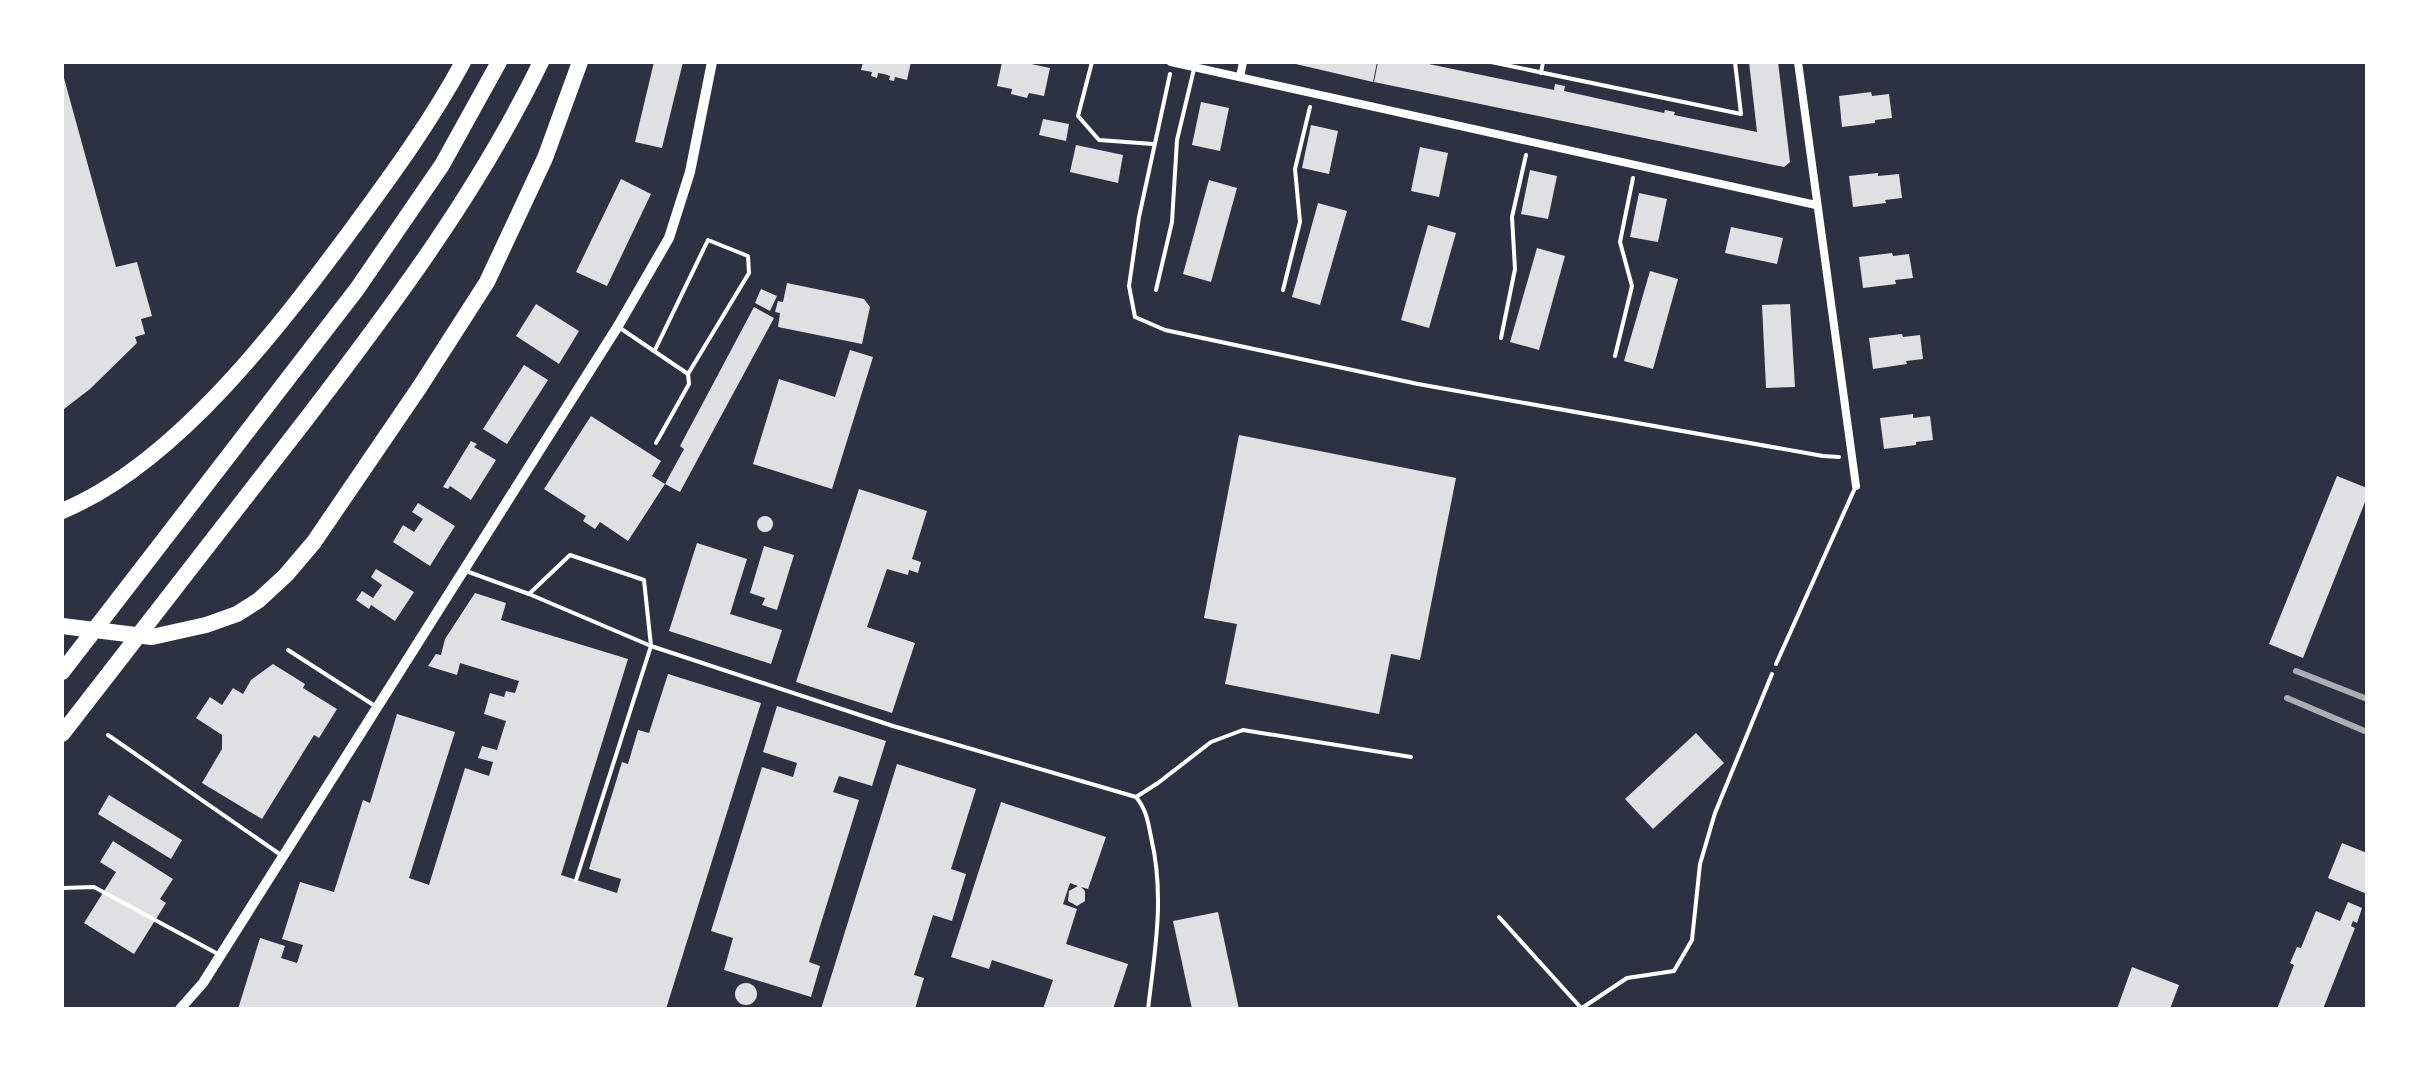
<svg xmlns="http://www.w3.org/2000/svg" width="2429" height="1071" font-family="'Exo 2',sans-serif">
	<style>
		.building { fill: #e0e0e3 }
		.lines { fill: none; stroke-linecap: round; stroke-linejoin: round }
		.path { stroke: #fff; stroke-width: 4 }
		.service { stroke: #fff; stroke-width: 4 }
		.minor { stroke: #fff; stroke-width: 8 }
		.tertiary { stroke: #fff; stroke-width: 10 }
		.motorway { stroke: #fff; stroke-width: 16 }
		.rail { stroke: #abadb3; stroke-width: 6 }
	</style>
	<rect width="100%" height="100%" fill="#2d3142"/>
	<g class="building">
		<path d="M654,62H683L662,148L635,142Z"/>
		<path d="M863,62H911L907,80L895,77L894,81L889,80L890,76L884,74L878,73L877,78L871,76L872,72L861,70Z"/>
		<path d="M1002,62H1022L1050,68L1044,96L1029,93L1027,98L1011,94L1012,89L997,86Z"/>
		<path d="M1287,62H1377L1373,82Z"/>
		<path d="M1378,62H1419L1554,90L1555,84L1565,86L1564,91L1664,113L1665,110L1675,112L1674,115L1757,132L1749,62H1778L1790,162L1784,167L1374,82Z"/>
		<path d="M62,71L116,267L137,262L152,316L141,319L145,334L135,337L137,343L90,389L64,409Z"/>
		<path d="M1871,92L1872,96L1889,94L1892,118L1875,120V123L1842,127L1839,96Z"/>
		<path d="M1201,102L1229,108L1220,151L1192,145Z"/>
		<path d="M1043,119L1069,124L1066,141L1039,135Z"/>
		<path d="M1311,125L1338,131L1329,174L1302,168Z"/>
		<path d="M1076,145L1123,155L1118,183L1070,172Z"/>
		<path d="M1420,147L1448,153L1439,197L1411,191Z"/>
		<path d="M1530,170L1557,176L1548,219L1521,214Z"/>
		<path d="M1878,173V176L1899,174L1902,198L1885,200L1886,203L1853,207L1849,176Z"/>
		<path d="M621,179L651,194L607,286L576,272Z"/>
		<path d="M1209,180L1237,188L1211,282L1183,274Z"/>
		<path d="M1639,193L1667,199L1658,242L1630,237Z"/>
		<path d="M1318,203L1347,211L1320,305L1292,297Z"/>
		<path d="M1428,225L1456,233L1429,328L1401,320Z"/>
		<path d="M1731,227L1783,238L1777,264L1725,253Z"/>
		<path d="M1537,248L1565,256L1539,350L1510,342Z"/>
		<path d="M1892,253L1893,256L1909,254L1913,278L1895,280L1896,284L1863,288L1859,257Z"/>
		<path d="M1650,271L1678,279L1653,369L1624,361Z"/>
		<path d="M787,283L864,299L870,307L862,344L778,327L780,313L775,312L778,301L783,302Z"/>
		<path d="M761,289L777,296L770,311L755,303Z"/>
		<path d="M536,304L579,331L559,364L516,336Z"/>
		<path d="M1790,304L1795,387L1766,388L1762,305Z"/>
		<path d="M754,307L774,318L680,492L665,484L628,541L600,522L595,529L583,521L586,516L544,489L591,416L661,461L652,476L665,484L684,449L680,446Z"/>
		<path d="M1902,334L1903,337L1920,335L1923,359L1906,361L1907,364L1873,369L1869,338Z"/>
		<path d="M850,350L873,357L832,489L753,464L779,379L835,397Z"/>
		<path d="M524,365L548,380L507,444L483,429Z"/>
		<path d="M1913,414V418L1930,416L1933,440L1916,442V445L1884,449L1880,418Z"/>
		<path d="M1239,435L1456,478L1420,660L1391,654L1379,714L1225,684L1237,624L1204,618Z"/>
		<path d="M471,441L477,444L474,447L496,460L471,500L450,486L448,489L443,487Z"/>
		<path d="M2337,476L2367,488V497L2303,658L2269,644Z"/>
		<path d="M859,489L927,511L912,559L921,562L918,573L909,570L908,575L887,569L867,627L915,643L892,713L796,682Z"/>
		<path d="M418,503L455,526L430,566L393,542L403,525L414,532L423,519L412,512Z"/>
		<circle cx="765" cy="524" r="8"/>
		<path d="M697,543L747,559L730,614L782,630L771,664L669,631Z"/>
		<path d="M764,546L794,555L777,610L762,605L765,598L750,593Z"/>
		<path d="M376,569L414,592L395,621L371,605L369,609L356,600L362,591L373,598L382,585L371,577Z"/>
		<path d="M475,593L506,603L501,620L628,659L561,875L617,893L621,879L589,869L622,762L628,764L638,730L649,733L668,674L761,703L666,1009H238L260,938L285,946L281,958L297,963L303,945L282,939L300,882L334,892L363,800L370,803L397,714L455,732L409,878L429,885L465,768L489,776L493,762L478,758L482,746L497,750L506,721L484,714L490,693L504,697L506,691L515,693L519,681L460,663L457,675L428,666L436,654L441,655L445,639Z"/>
		<path d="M273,664L305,684L303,688L337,709L319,738L314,735L262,819L202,783L222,749V735L196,718L210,697L222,705L233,688L243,694L251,680Z"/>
		<path d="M777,706L886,741L872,786L839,776L833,792L859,800L809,962L820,966L811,997L724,970L733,938L711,931L762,767L793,777L797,763L763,752Z"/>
		<path d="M1696,733L1724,763L1653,829L1625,799Z"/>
		<path d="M897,764L976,789L951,869L966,874L952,921L933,915L914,975L924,978L915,1009H821Z"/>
		<path d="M109,795L182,840L171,859L98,814Z"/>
		<path d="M1001,802L1106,837L1088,889L1081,887L1085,891V901L1077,906L1068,901L1069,891L1078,886L1070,883L1063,904L1077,909L1066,944L1128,964L1113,1009H1043L1053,980L992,960L989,969L951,957Z"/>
		<path d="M113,841L173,879L160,899L166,903L134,954L84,923L116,872L100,862Z"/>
		<path d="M2342,843L2367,853V894L2328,878Z"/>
		<path d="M2348,902L2362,908L2357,923L2353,921L2351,926L2355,928L2323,1009H2277L2294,965L2290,963L2297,947L2301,948L2316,911L2340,921Z"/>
		<path d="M1218,912L1239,1009H1192L1173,921Z"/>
		<path d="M2132,967L2179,985L2170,1009H2117Z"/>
		<circle cx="746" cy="994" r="11"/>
	</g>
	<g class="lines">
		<g class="path">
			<path d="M1092,62L1078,116L1099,140L1153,144"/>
			<path d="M1491,62L1741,114L1735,62"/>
			<path d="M1541,73L1543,62"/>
			<path d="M1170,74L1139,217L1129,286L1135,317L1165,330L1418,384L1823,456L1839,457"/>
			<path d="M1283,290L1300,222L1295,169L1310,107"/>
			<path d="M1501,338L1515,269L1512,217L1526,155"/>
			<path d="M1615,356L1632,286L1620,242L1633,178"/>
			<path d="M1499,917L1582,1009"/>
			<path d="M1582,1008L1627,978L1674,971L1692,940L1700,864L1715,813L1772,674"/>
		</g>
		<g class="service">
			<path d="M1156,290L1172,222L1177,140L1194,69"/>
			<path d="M620,328L688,374L689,384L656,443"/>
			<path d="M655,350L708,240L748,256L749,273L688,374"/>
			<path d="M466,571L529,594L570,555L644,580L651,646L893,726L1136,797C1146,809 1148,821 1151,837C1165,896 1155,950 1148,1009"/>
			<path d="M529,594L651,646L576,880"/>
			<path d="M288,650L375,706"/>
			<path d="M1776,664L1855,488"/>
			<path d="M108,735L281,855"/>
			<path d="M1136,797L1158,783L1211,742L1243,730L1411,757"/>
			<path d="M62,888L94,887L218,954"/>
		</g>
		<g class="minor">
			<path d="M1171,62L1816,205"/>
			<path d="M1798,62L1856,486"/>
			<path d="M1240,77L1243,62"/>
		</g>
		<path class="tertiary" d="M180,1009L203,983L618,326L669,238L690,172L712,62"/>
		<g class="motorway">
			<path d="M62,511C176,464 280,326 352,229C391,176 432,120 463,62"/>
			<path d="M62,626L152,637L206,625L237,614L259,600L286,575L314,542L419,388L487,282L545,158L580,62"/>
			<path d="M62,672L357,289L442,165L499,62"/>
			<path d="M62,734C143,630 224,526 304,422C392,307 478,192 541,62"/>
		</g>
		<g class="rail">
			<path d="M2296,671L2367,699"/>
			<path d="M2287,698L2367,732"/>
		</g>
	</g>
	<rect width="2429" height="1071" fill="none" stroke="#ffffff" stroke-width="128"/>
</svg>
